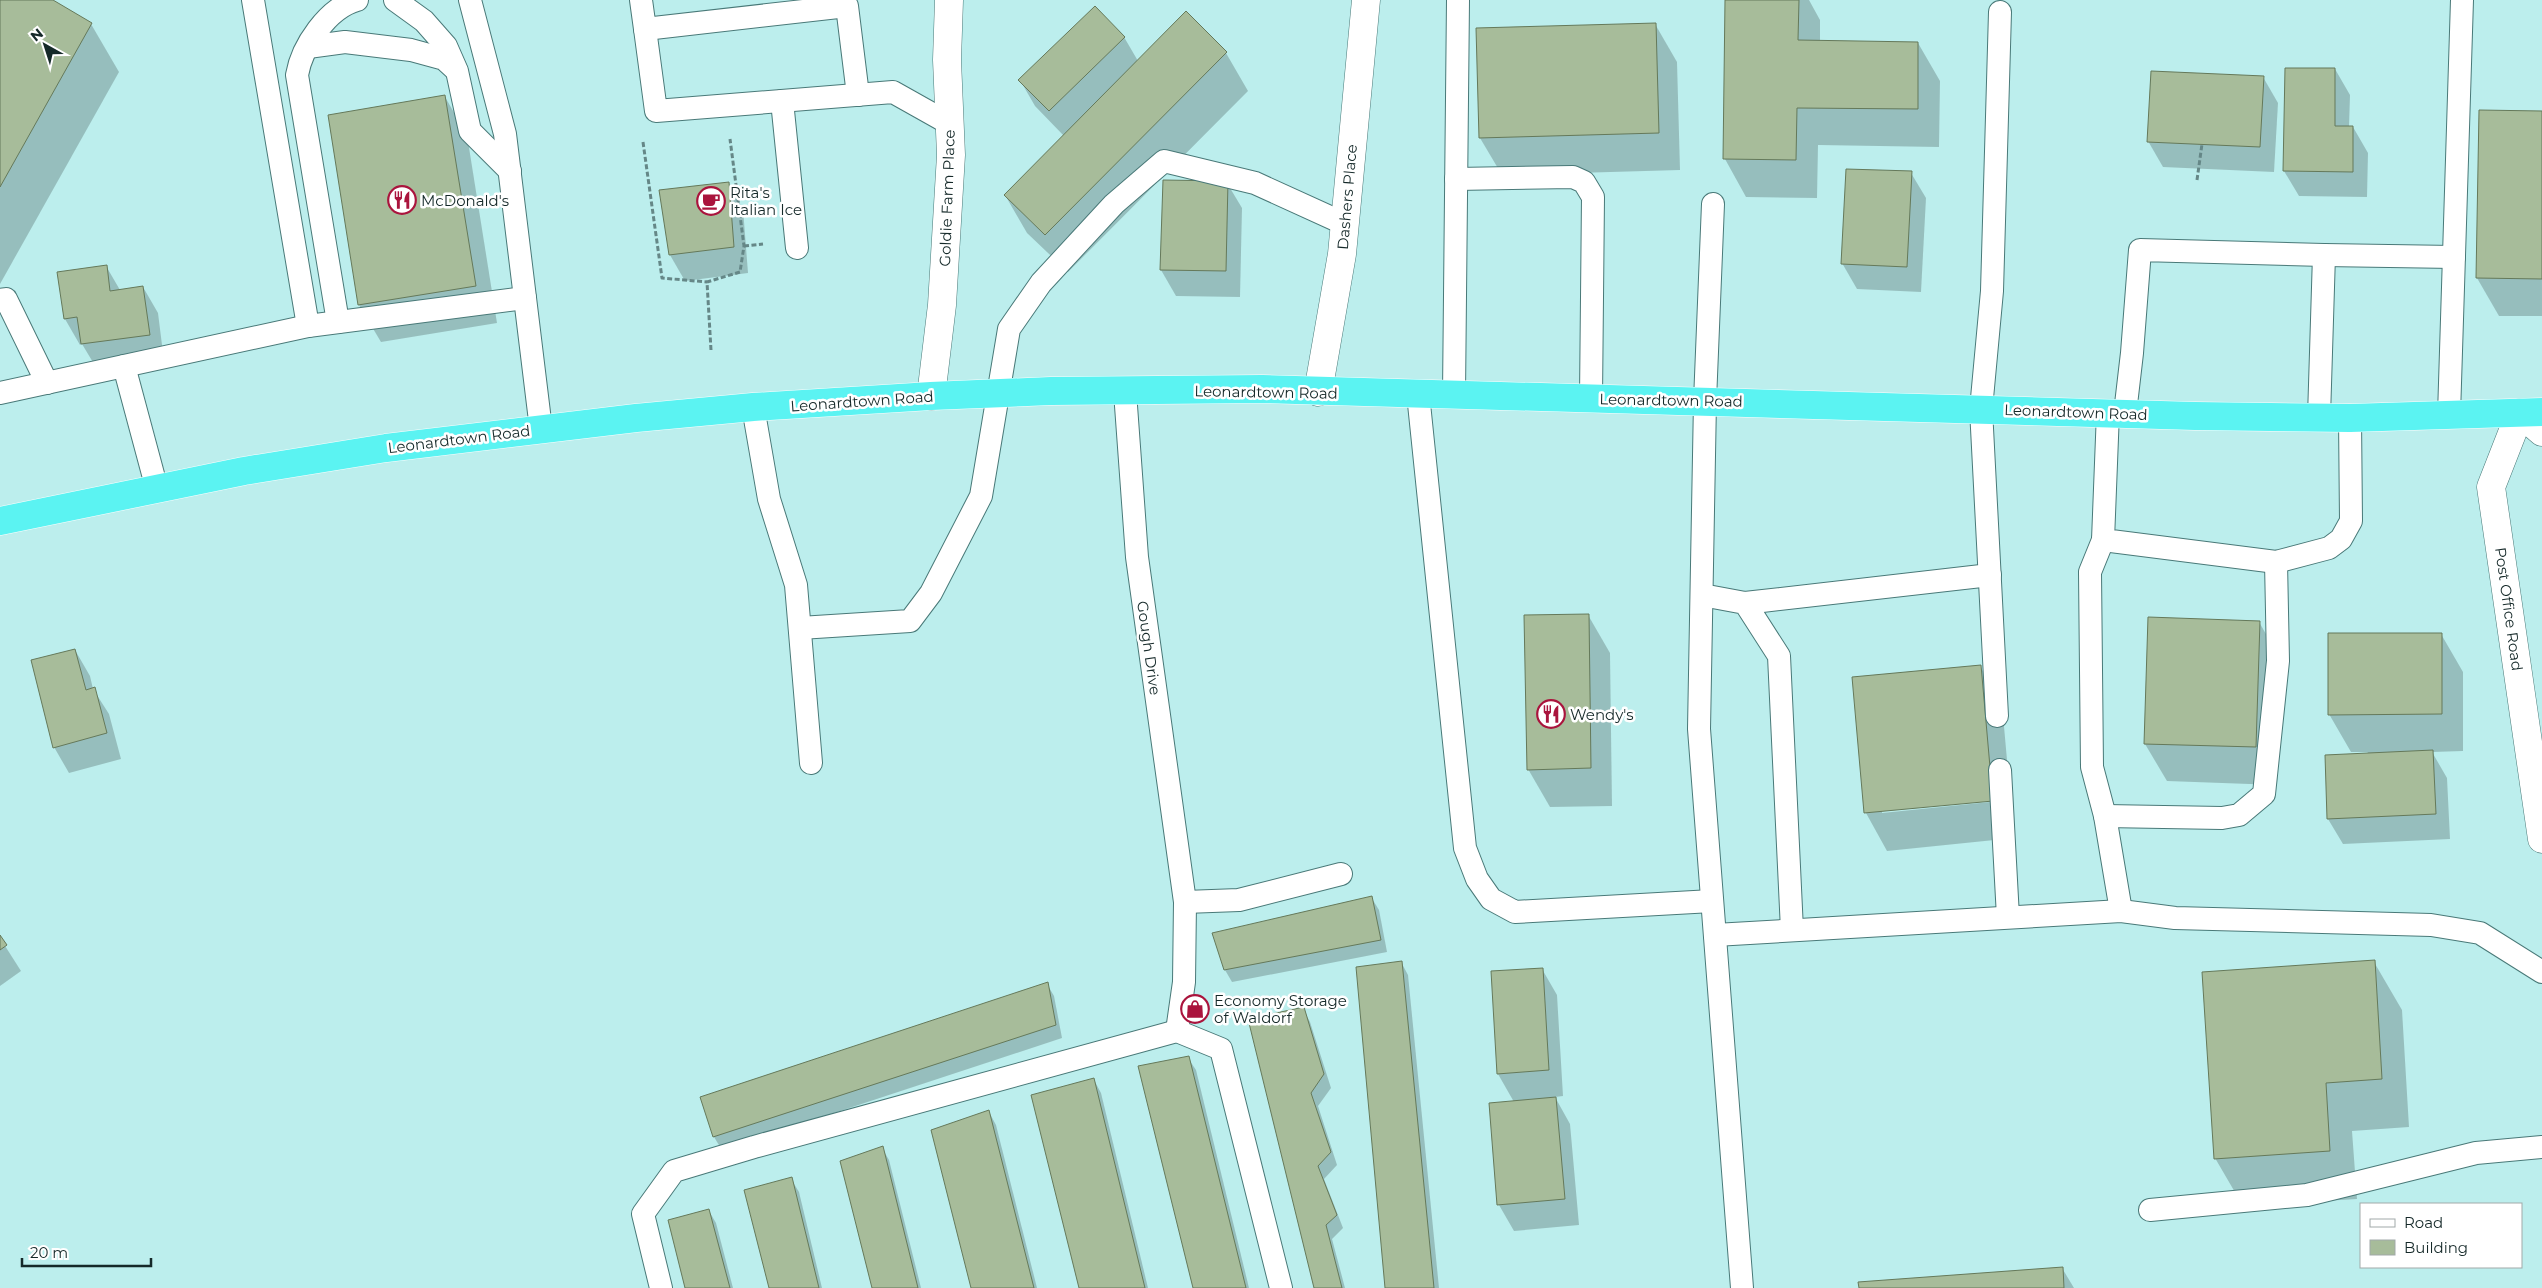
<svg xmlns="http://www.w3.org/2000/svg" width="2542" height="1288" font-family="Montserrat,sans-serif">
	<style>
		.shadow { fill: #0003; fill-rule: evenodd }
		.building { fill: #a7bc9a; stroke: #65795a }
		.lines { fill: none; stroke-linecap: round; stroke-linejoin: round }
		.service-casing { stroke: #497978; stroke-width: 24 }
		.minor-casing { stroke: #497978; stroke-width: 29 }
		.tertiary-casing { stroke: #497978; stroke-width: 29 }
		.trunk-casing { stroke: #fff; stroke-width: 29 }
		.path { stroke: #658787; stroke-width: 3; stroke-dasharray: 5 2.5; stroke-linecap: butt }
		.service { stroke: #fff; stroke-width: 22 }
		.minor { stroke: #fff; stroke-width: 28 }
		.tertiary { stroke: #fff; stroke-width: 28 }
		.trunk { stroke: #5bf3f2; stroke-width: 28 }
		.labels { text-anchor: middle; dominant-baseline: central; stroke-width: 5; stroke-linejoin: round; paint-order: stroke }
		.poi-label { font-size: 15px; fill: #152929; stroke: #fff; text-anchor: start }
		.street-label { font-size: 15px; fill: #152929; stroke: #fff }
	</style>
	<rect width="100%" height="100%" fill="#bceeed"/>
	<g class="shadow">
		<path d="M0,0H50L91,24L119,72L0,284Z"/>
		<path d="M1727,0H1809L1820,20V42L1918,43L1940,81L1939,147L1818,145L1817,198L1746,197L1725,159Z"/>
		<path d="M1186,13L1226,53L1248,91L1068,272L1027,233L1005,195L1064,136L1035,106L1020,80L1124,37L1138,61Z"/>
		<path d="M1655,24L1677,62L1680,170L1502,175L1480,138Z"/>
		<path d="M2335,69L2350,95L2349,127H2353L2368,153L2367,197L2299,196L2284,171Z"/>
		<path d="M2263,77L2278,103L2274,172L2163,167L2148,141Z"/>
		<path d="M445,97L467,135L497,323L381,342L359,305Z"/>
		<path d="M2481,112L2542,113V316H2499L2477,278Z"/>
		<path d="M1911,173L1926,198L1921,292L1857,289L1842,263Z"/>
		<path d="M728,183L743,209L748,273L685,281L670,255L661,191Z"/>
		<path d="M1227,183L1242,208L1240,297L1176,296L1161,270Z"/>
		<path d="M106,266L120,290L143,287L158,313L164,361L97,369L82,344L80,345L65,319Z"/>
		<path d="M1588,615L1610,653L1612,806L1550,807L1528,769Z"/>
		<path d="M2259,622L2281,660L2277,785L2167,781L2145,744Z"/>
		<path d="M2441,634L2463,672V751L2432,752L2447,778L2450,839L2343,844L2328,819L2368,752H2351L2329,714Z"/>
		<path d="M75,650L90,676L93,689L109,714L121,759L69,773L54,747Z"/>
		<path d="M1980,666L2002,704L2014,838L1887,851L1866,813L1853,678ZM1999,799L2000,801L1882,813V810Z"/>
		<path d="M1371,897L1379,910L1387,952L1232,982L1225,970Z"/>
		<path d="M0,938L21,971L0,986Z"/>
		<path d="M1401,962L1408,975L1439,1288H1386Z"/>
		<path d="M2374,962L2402,1010L2409,1127L2352,1131L2357,1199L2243,1206L2215,1158Z"/>
		<path d="M1542,969L1557,995L1563,1096L1555,1097L1570,1124L1579,1225L1514,1231L1499,1205L1514,1102L1498,1074Z"/>
		<path d="M1047,984L1054,996L1062,1038L722,1150L714,1137L702,1098Z"/>
		<path d="M1303,1009L1310,1022L1331,1088L1318,1106L1337,1165L1324,1179L1343,1228L1332,1239L1345,1288H1316Z"/>
		<path d="M1188,1058L1196,1070L1249,1288H1194Z"/>
		<path d="M1094,1080L1101,1093L1148,1288H1080Z"/>
		<path d="M989,1112L996,1125L1037,1288H972Z"/>
		<path d="M882,1148L889,1160L921,1288H873Z"/>
		<path d="M791,1179L799,1192L822,1288H770Z"/>
		<path d="M709,1211L716,1223L733,1288H686Z"/>
		<path d="M2062,1268L2074,1288H1860Z"/>
	</g>
	<g class="building">
		<path d="M0,0H53L92,23L0,187Z"/>
		<path d="M1725,0H1799L1798,40L1918,42V109L1797,108L1796,160L1723,159Z"/>
		<path d="M1095,6L1125,37L1049,111L1018,80Z"/>
		<path d="M1186,11L1227,52L1045,235L1004,195Z"/>
		<path d="M1656,23L1659,133L1479,138L1476,28Z"/>
		<path d="M2285,68H2335V126H2353V172L2283,171Z"/>
		<path d="M2151,71L2264,76L2260,147L2147,142Z"/>
		<path d="M445,95L476,286L358,305L328,115Z"/>
		<path d="M2479,110L2542,111V279L2476,278Z"/>
		<path d="M1846,169L1912,171L1907,267L1841,264Z"/>
		<path d="M1163,180L1228,181L1226,271L1160,270Z"/>
		<path d="M729,182L734,247L669,255L659,190Z"/>
		<path d="M107,265L110,291L143,286L150,335L81,344L77,317L64,319L57,272Z"/>
		<path d="M1589,614L1591,768L1527,770L1524,615Z"/>
		<path d="M2148,617L2260,621L2256,747L2144,744Z"/>
		<path d="M2328,633H2442V714L2328,715Z"/>
		<path d="M75,649L86,690L95,687L107,733L53,748L31,660Z"/>
		<path d="M1981,665L1993,801L1864,813L1852,677Z"/>
		<path d="M2433,750L2436,814L2327,819L2325,755Z"/>
		<path d="M1372,896L1381,940L1224,970L1212,933Z"/>
		<path d="M0,935L7,945L0,950Z"/>
		<path d="M2375,960L2382,1079L2326,1083L2330,1151L2214,1159L2202,972Z"/>
		<path d="M1402,961L1434,1288H1385L1356,967Z"/>
		<path d="M1543,968L1549,1070L1497,1074L1491,971Z"/>
		<path d="M1048,982L1056,1025L713,1137L700,1097Z"/>
		<path d="M1304,1007L1324,1074L1311,1093L1331,1152L1318,1166L1337,1215L1326,1225L1342,1288H1314L1248,1019Z"/>
		<path d="M1189,1056L1246,1288H1193L1138,1066Z"/>
		<path d="M1094,1078L1145,1288H1079L1031,1095Z"/>
		<path d="M1556,1097L1565,1199L1497,1205L1489,1103Z"/>
		<path d="M989,1110L1034,1288H971L931,1130Z"/>
		<path d="M883,1146L918,1288H872L840,1161Z"/>
		<path d="M792,1177L819,1288H769L744,1190Z"/>
		<path d="M709,1209L730,1288H685L668,1220Z"/>
		<path d="M2063,1267L2064,1288H1859L1858,1282Z"/>
	</g>
	<g class="lines">
		<defs>
			<g id="service">
				<path d="M253,0L308,326"/>
				<path d="M395,0L424,21L446,46L457,71L470,131L510,171"/>
				<path d="M470,0L505,134L541,429"/>
				<path d="M641,0L645,29L847,6L858,95"/>
				<path d="M645,29L656,111L893,92L950,124"/>
				<path d="M308,47L345,42L411,50L444,59L456,70"/>
				<path d="M782,101L797,248"/>
				<path d="M1456,179L1573,177L1584,182L1593,197L1591,398"/>
				<path d="M1713,204L1705,401L1699,729L1742,1288"/>
				<path d="M2324,255L2454,257"/>
				<path d="M0,300L6,299L47,383"/>
				<path d="M338,322L297,75C302,46 328,8 357,0"/>
				<path d="M124,366L157,489"/>
				<path d="M1125,392L1137,557L1185,902L1184,982L1177,1031"/>
				<path d="M0,393L308,326L525,298"/>
				<path d="M1418,394L1465,848L1477,879L1491,899L1515,912L1712,901"/>
				<path d="M1454,394L1458,0"/>
				<path d="M753,407L769,499L796,585L811,763"/>
				<path d="M2108,412L2103,540L2276,562L2329,548L2341,539L2351,521L2350,418"/>
				<path d="M2125,413L2132,353L2140,250L2324,255L2319,417"/>
				<path d="M2449,415L2462,0"/>
				<path d="M2103,540L2090,572L2092,767L2105,816"/>
				<path d="M1702,595L1745,603L1779,656L1792,930"/>
				<path d="M1745,603L1990,575"/>
				<path d="M800,628L910,621L931,593L981,496L1009,329L1041,283L1114,204L1164,161L1255,183L1345,224"/>
				<path d="M1997,716L1981,409L1992,291L2000,12"/>
				<path d="M2000,770L2008,917"/>
				<path d="M1185,902L1239,900L1341,874"/>
				<path d="M2121,911L2105,816L2222,818L2239,815L2264,794L2278,661L2276,562"/>
				<path d="M1715,935L2121,911L2175,918L2431,925L2480,933L2542,972"/>
				<path d="M2150,1210L2307,1195L2476,1153L2542,1147"/>
				<path d="M661,1288L643,1214L674,1171L754,1147L1177,1031L1221,1049L1281,1288"/>
			</g>
			<g id="minor">
				<path d="M1318,392L1342,254L1366,0"/>
				<path d="M931,396L942,305L951,155L947,60L949,0"/>
			</g>
			<path id="tertiary" d="M2542,432L2520,413L2491,487L2542,839"/>
			<path id="trunk" d="M0,521L244,471L386,448L636,418L753,407L931,396L1051,391L1262,389L2195,416L2350,418L2542,412"/>
		</defs>
		<use href="#service" class="service-casing"/>
		<use href="#minor" class="minor-casing"/>
		<use href="#tertiary" class="tertiary-casing"/>
		<use href="#trunk" class="trunk-casing"/>
		<g class="path">
			<path d="M643,142L662,278L707,282"/>
			<path d="M2197,180L2202,144"/>
			<path d="M744,246L763,244"/>
			<path d="M711,350L707,282L740,272L744,246L730,139"/>
		</g>
		<use href="#service" class="service"/>
		<use href="#minor" class="minor"/>
		<use href="#tertiary" class="tertiary"/>
		<use href="#trunk" class="trunk"/>
	</g>
	<defs>
		<symbol id="restaurant-ring" viewBox="-11 -11 22 22"><circle r="9.5" fill="#fff" stroke="#aa143d" stroke-width="1.5"/><path d="M-5-6h1v4h1v-4h1v4h1v-4h1v5L-1.5 .5V6h-2V.5L-5-1ZM5-6V6H3V1.5H1.5Q1.5-4 5-6Z" fill="#aa143d"/></symbol>
		<symbol id="cafe-ring" viewBox="-11 -11 22 22"><circle r="9.5" fill="#fff" stroke="#aa143d" stroke-width="1.5"/><path d="M-5.5-4.5H6V0H3Q3 3.5 0 3.5H-2.5Q-5.5 3.5-5.5 0ZM3-3.2v2h1.7v-2ZM-6 4.5H4V6H-6Z" fill="#aa143d"/></symbol>
		<symbol id="shop-ring" viewBox="-11 -11 22 22"><circle r="9.5" fill="#fff" stroke="#aa143d" stroke-width="1.5"/><path d="M-5-2.5h2.3a2.7 3.5 0 0 1 5.4 0H5L5.5 6h-11ZM-1.5-2.5h3a1.5 2.3 0 0 0-3 0Z" fill="#aa143d"/></symbol>
	</defs>
	<g fill-rule="evenodd">
		<use href="#restaurant-ring" x="386" y="184" width="32" height="32"/>
		<use href="#cafe-ring" x="695" y="185" width="32" height="32"/>
		<use href="#restaurant-ring" x="1535" y="698" width="32" height="32"/>
		<use href="#shop-ring" x="1179" y="993" width="32" height="32"/>
	</g>
	<g class="labels">
		<g class="poi-label">
			<text x="730" y="192">Rita's<tspan x="730" dy="17">Italian Ice</tspan></text>
			<text x="421" y="200">McDonald's</text>
			<text x="1570" y="714">Wendy's</text>
			<text x="1214" y="1000">Economy Storage<tspan x="1214" dy="17">of Waldorf</tspan></text>
		</g>
		<g class="street-label">
			<text transform="translate(1347 197) rotate(-85)">Dashers Place</text>
			<text transform="translate(947 198) rotate(-88)">Goldie Farm Place</text>
			<text transform="translate(1266 392) rotate(1)">Leonardtown Road</text>
			<text transform="translate(1671 400) rotate(1)">Leonardtown Road</text>
			<text transform="translate(862 401) rotate(-4)">Leonardtown Road</text>
			<text transform="translate(2076 412) rotate(2)">Leonardtown Road</text>
			<text transform="translate(459 439) rotate(-7)">Leonardtown Road</text>
			<text transform="translate(2509 609) rotate(82)">Post Office Road</text>
			<text transform="translate(1149 648) rotate(82)">Gough Drive</text>
		</g>
	</g>
	<rect x="2360" y="1203" width="162" height="65" fill="#ffffff" stroke="#a1a9a9"/>
	<rect x="2370" y="1219" width="25" height="8" fill="#ffffff" stroke="#a1a9a9"/>
	<text x="2404" y="1228" font-size="15" fill="#152929">Road</text>
	<rect x="2370" y="1240" width="25" height="15" fill="#a7bc9a" stroke="#a1a9a9"/>
	<text x="2404" y="1253" font-size="15" fill="#152929">Building</text>
	<g transform="translate(45 45) rotate(321)" stroke="#ffffff" stroke-width="4" paint-order="stroke">
	<path d="M0-4L9 19L0 12L-9 19Z" fill="#152929"/>
	<text y="-8" font-size="14" font-weight="bold" text-anchor="middle" fill="#152929">N</text>
	</g>
	<path d="M22 1258v8h129v-8" fill="none" stroke="#152929" stroke-width="2.5"/>
	<text x="30" y="1258" font-size="15" fill="#152929" stroke="#ffffff" stroke-width="4" paint-order="stroke">20 m</text>
</svg>
